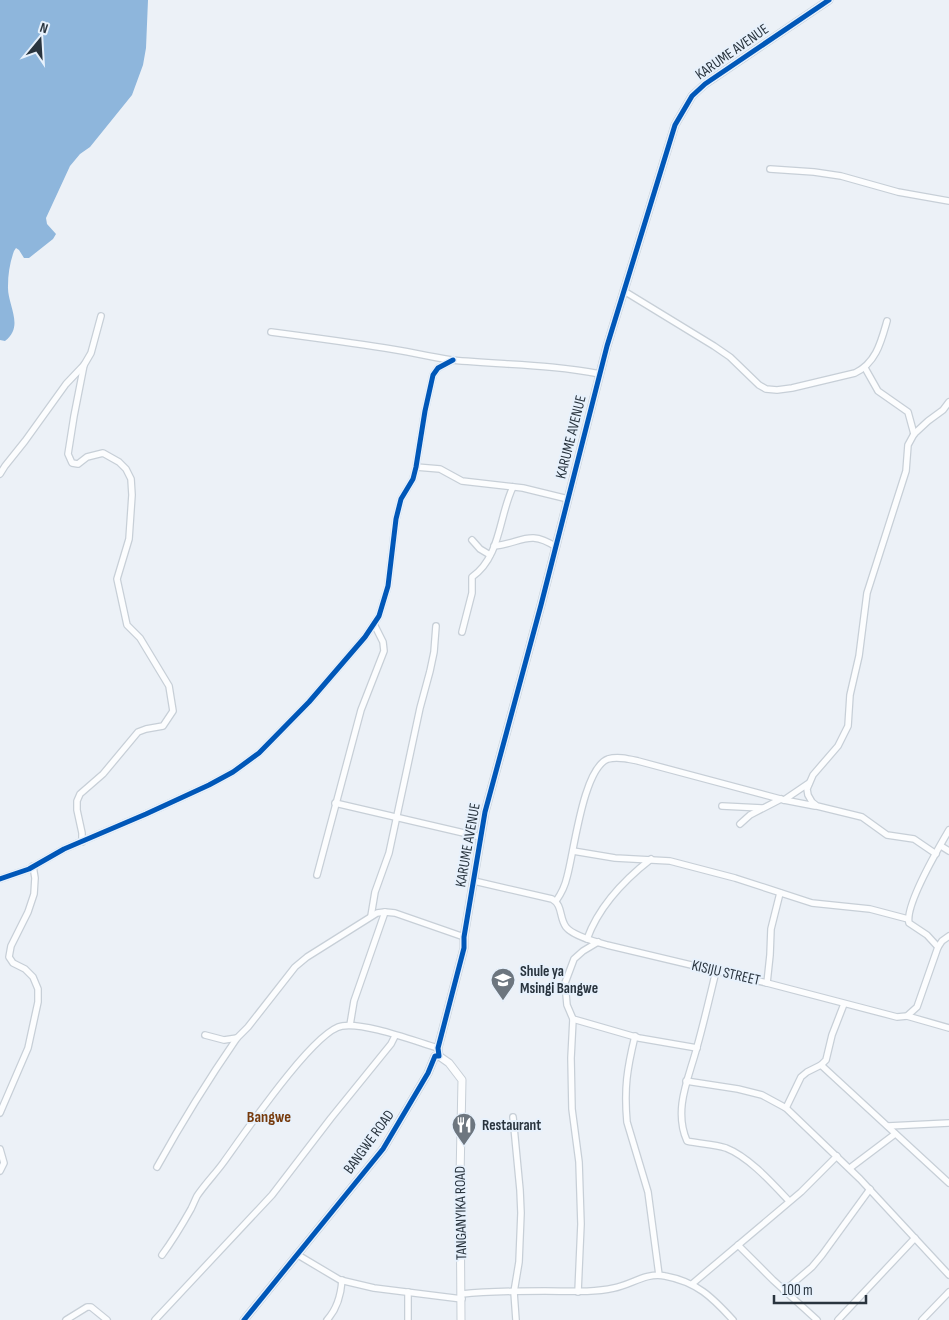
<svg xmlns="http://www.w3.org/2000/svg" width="949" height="1320" font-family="'Sofia Sans Condensed',sans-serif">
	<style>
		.water { fill: #8eb6dc }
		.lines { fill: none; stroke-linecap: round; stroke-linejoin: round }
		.minor-casing { stroke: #c7cfd7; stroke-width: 8 }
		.tertiary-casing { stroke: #c7cfd7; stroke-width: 9 }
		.minor { stroke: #fcfdfe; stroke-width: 5.5 }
		.tertiary { stroke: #fcfdfe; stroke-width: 7 }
		.cycleway-casing { stroke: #e7f1fc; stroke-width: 8 }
		.cycleway { stroke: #0057b8; stroke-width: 5 }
		.labels { text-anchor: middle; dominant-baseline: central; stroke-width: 4; stroke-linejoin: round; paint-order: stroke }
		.street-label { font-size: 15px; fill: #29343e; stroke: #e7f1fc }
		.poi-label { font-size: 15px; font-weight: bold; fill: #29343e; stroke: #e7f1fc; text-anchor: start }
		.neighbourhood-label { font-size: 16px; font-weight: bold; fill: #773b0d; stroke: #e7f1fc }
	</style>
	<rect width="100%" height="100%" fill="#ecf1f7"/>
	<path class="water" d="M0,0H148L146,48L143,65L132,95L90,147L80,154L70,166L46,218L47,224L56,234L53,239L29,258H24L19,250L16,248L14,251C10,262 8,274 8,286C7,305 25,326 5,341L0,340Z"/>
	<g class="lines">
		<defs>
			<g id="minor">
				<path d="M770,169L814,172L841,176L898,192L949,201"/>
				<path d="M624,291L714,346L730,357L759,385L766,389L777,390L792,388L855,373C876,363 881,342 887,321"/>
				<path d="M271,332C309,337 347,342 385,348C407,351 429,357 452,360C502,365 551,364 600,374"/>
				<path d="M865,368L878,391L908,412L914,434"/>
				<path d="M416,467L440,469L462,481L523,488L568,499"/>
				<path d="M0,474L5,466L25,441L66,384L84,365L91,353L101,316"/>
				<path d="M472,540L480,549L490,555"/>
				<path d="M494,546C522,543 529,529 556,547"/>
				<path d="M462,632L472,593V577C501,557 499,515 513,487"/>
				<path d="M784,800L809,783"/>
				<path d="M335,803L481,837"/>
				<path d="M722,806L762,808"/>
				<path d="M740,824L750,815L781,799"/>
				<path d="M82,842V833L77,810V801L80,794L103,774L138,732L146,729L163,726L173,711L169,686L140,638L127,625L117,579L129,539L132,495L131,479L126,469L119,462L103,453L87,457L78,464L72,463L68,454L74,416L84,365"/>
				<path d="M941,846L949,851"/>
				<path d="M573,851L615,858L670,861L735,878L812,903L870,909L908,919"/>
				<path d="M936,854L914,839L887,835L862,817L817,806L812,802L808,795L807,789L813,775L838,746L848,726L850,695L859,656L867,593L906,471L908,445L914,434L928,421L943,410L949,402"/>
				<path d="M317,875L361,710L384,651L383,642L374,624"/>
				<path d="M0,879L29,869L64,849L146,814L209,785L233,772L259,753L309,702L365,637L379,616L388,586L396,519L401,499L413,479L416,467L425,411L433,375L438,368L453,360"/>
				<path d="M474,881L552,899C563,905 559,918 566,927C573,936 596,942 607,945L767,983L897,1017L907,1016L917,1007L938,947L942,941L949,936"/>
				<path d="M556,901C561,894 565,886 567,877C574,853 583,768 608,759C618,756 629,759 638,761L784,800L815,806"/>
				<path d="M371,916L375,892L389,853L420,708L430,671L434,652L436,626"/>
				<path d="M587,939C599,906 624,880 651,859"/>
				<path d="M938,947L927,935L909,923C905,905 939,847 949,830"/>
				<path d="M716,971C710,996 704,1022 697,1047C689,1078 673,1109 687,1141C700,1144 713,1144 726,1148C749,1157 772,1183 789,1201"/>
				<path d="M767,983L770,955L771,929L780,893"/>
				<path d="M907,1016L949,1028"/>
				<path d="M573,1019L639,1038L697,1048"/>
				<path d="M350,1025L354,1001L385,912"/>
				<path d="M205,1035L224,1040L237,1038L248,1027L295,967L307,957L377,913L385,912L395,913L464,937"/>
				<path d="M635,1036C627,1069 624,1088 627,1122L648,1192L659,1275"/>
				<path d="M821,1065L949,1183"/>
				<path d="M686,1081L738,1089L762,1095L786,1108L860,1179L949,1275"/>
				<path d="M786,1108L801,1077L807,1072L821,1065L826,1060L832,1035L844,1004"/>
				<path d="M0,1113L28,1048L38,1002V989L33,977L25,969L13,963L9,957L11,946L28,912L34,894L35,878L33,866"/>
				<path d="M513,1117L520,1190L521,1213L519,1262L514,1292L516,1320"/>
				<path d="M888,1126L949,1123"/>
				<path d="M0,1149L4,1163L0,1171"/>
				<path d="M157,1167C182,1122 208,1080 237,1038"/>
				<path d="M850,1168L895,1134"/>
				<path d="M738,1245L773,1280L817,1320"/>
				<path d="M162,1255C173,1240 182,1225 191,1209C193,1205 195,1200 197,1196C205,1184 215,1174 223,1163C242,1137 314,1030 342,1026C364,1022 414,1041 438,1048"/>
				<path d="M298,1255L340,1280L374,1288L462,1299"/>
				<path d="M692,1284L801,1192L837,1156"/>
				<path d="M784,1291L812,1267L822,1255L870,1189"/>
				<path d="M408,1292V1320"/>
				<path d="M578,1292L581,1224L579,1162L572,1109L571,1058L573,1019L567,1005L565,983L574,959L583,951L598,942"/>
				<path d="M462,1294C489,1291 518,1291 545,1291C568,1291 591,1293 614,1288C631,1285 646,1272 665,1276C697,1282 712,1297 733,1320"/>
				<path d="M66,1320L87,1307H91L107,1320"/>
				<path d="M155,1320L272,1195L331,1118L391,1044L395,1036"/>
				<path d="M327,1320C337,1309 341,1295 342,1280"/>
				<path d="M838,1320L915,1238"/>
				<path d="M922,1320L949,1292"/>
			</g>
			<g id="tertiary">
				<path d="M439,1056L449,1063L462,1080L460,1176L461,1320"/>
				<path d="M244,1320L383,1149L428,1073L435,1056H439L438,1048L464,948V937L485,812L541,605L607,346L675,125L692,96L705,84L829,0"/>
			</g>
		</defs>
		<use href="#minor" class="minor-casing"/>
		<use href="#tertiary" class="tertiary-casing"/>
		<use href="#minor" class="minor"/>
		<use href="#tertiary" class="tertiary"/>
		<defs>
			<g id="cycleway">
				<path d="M0,879L29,869L64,849L146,814L209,785L233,772L259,753L309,702L365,637L379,616L388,586L396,519L401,499L413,479L416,467L425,411L433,375L438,368L453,360"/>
				<path d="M244,1320L383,1149L428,1073L435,1056H439L438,1048L464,948V937L485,812L541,605L607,346L675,125L692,96L705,84L829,0"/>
			</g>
		</defs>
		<use href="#cycleway" class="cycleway-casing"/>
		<use href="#cycleway" class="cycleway"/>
	</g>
	<defs>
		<symbol id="school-pin" viewBox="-11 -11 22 30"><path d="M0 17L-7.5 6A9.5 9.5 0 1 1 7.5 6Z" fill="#6d767f" stroke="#e7f1fc"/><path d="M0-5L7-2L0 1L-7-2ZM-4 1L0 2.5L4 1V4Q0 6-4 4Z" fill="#fff"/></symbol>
		<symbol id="restaurant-pin" viewBox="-11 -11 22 30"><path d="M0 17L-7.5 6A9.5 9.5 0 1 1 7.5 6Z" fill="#6d767f" stroke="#e7f1fc"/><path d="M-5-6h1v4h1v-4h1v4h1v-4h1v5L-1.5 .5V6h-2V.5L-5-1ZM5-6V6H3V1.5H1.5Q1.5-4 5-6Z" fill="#fff"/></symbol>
	</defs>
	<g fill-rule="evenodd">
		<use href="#school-pin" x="489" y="966" width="28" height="38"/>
		<use href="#restaurant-pin" x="450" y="1111" width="28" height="38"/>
	</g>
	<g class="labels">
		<g class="street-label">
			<text transform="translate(732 52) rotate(-35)">KARUME AVENUE</text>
			<text transform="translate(571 437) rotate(-76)">KARUME AVENUE</text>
			<text transform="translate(468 845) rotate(-80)">KARUME AVENUE</text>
			<text transform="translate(726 973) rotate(13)">KISIJU STREET</text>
			<text transform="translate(369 1142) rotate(-54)">BANGWE ROAD</text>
			<text transform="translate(461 1213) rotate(-91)">TANGANYIKA ROAD</text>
		</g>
		<g class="poi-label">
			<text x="520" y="971">Shule ya<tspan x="520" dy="17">Msingi Bangwe</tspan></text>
			<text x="482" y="1125">Restaurant</text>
		</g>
		<g class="neighbourhood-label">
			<text x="269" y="1117">Bangwe</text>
		</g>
	</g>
	<g transform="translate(40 40) rotate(18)" stroke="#e7f1fc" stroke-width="4" paint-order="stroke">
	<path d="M0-4L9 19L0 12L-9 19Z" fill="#29343e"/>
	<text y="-8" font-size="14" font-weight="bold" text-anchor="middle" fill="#29343e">N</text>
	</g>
	<path d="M774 1295v8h92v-8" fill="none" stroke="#29343e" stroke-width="2.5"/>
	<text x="782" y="1295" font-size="15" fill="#29343e" stroke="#e7f1fc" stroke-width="4" paint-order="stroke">100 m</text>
</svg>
